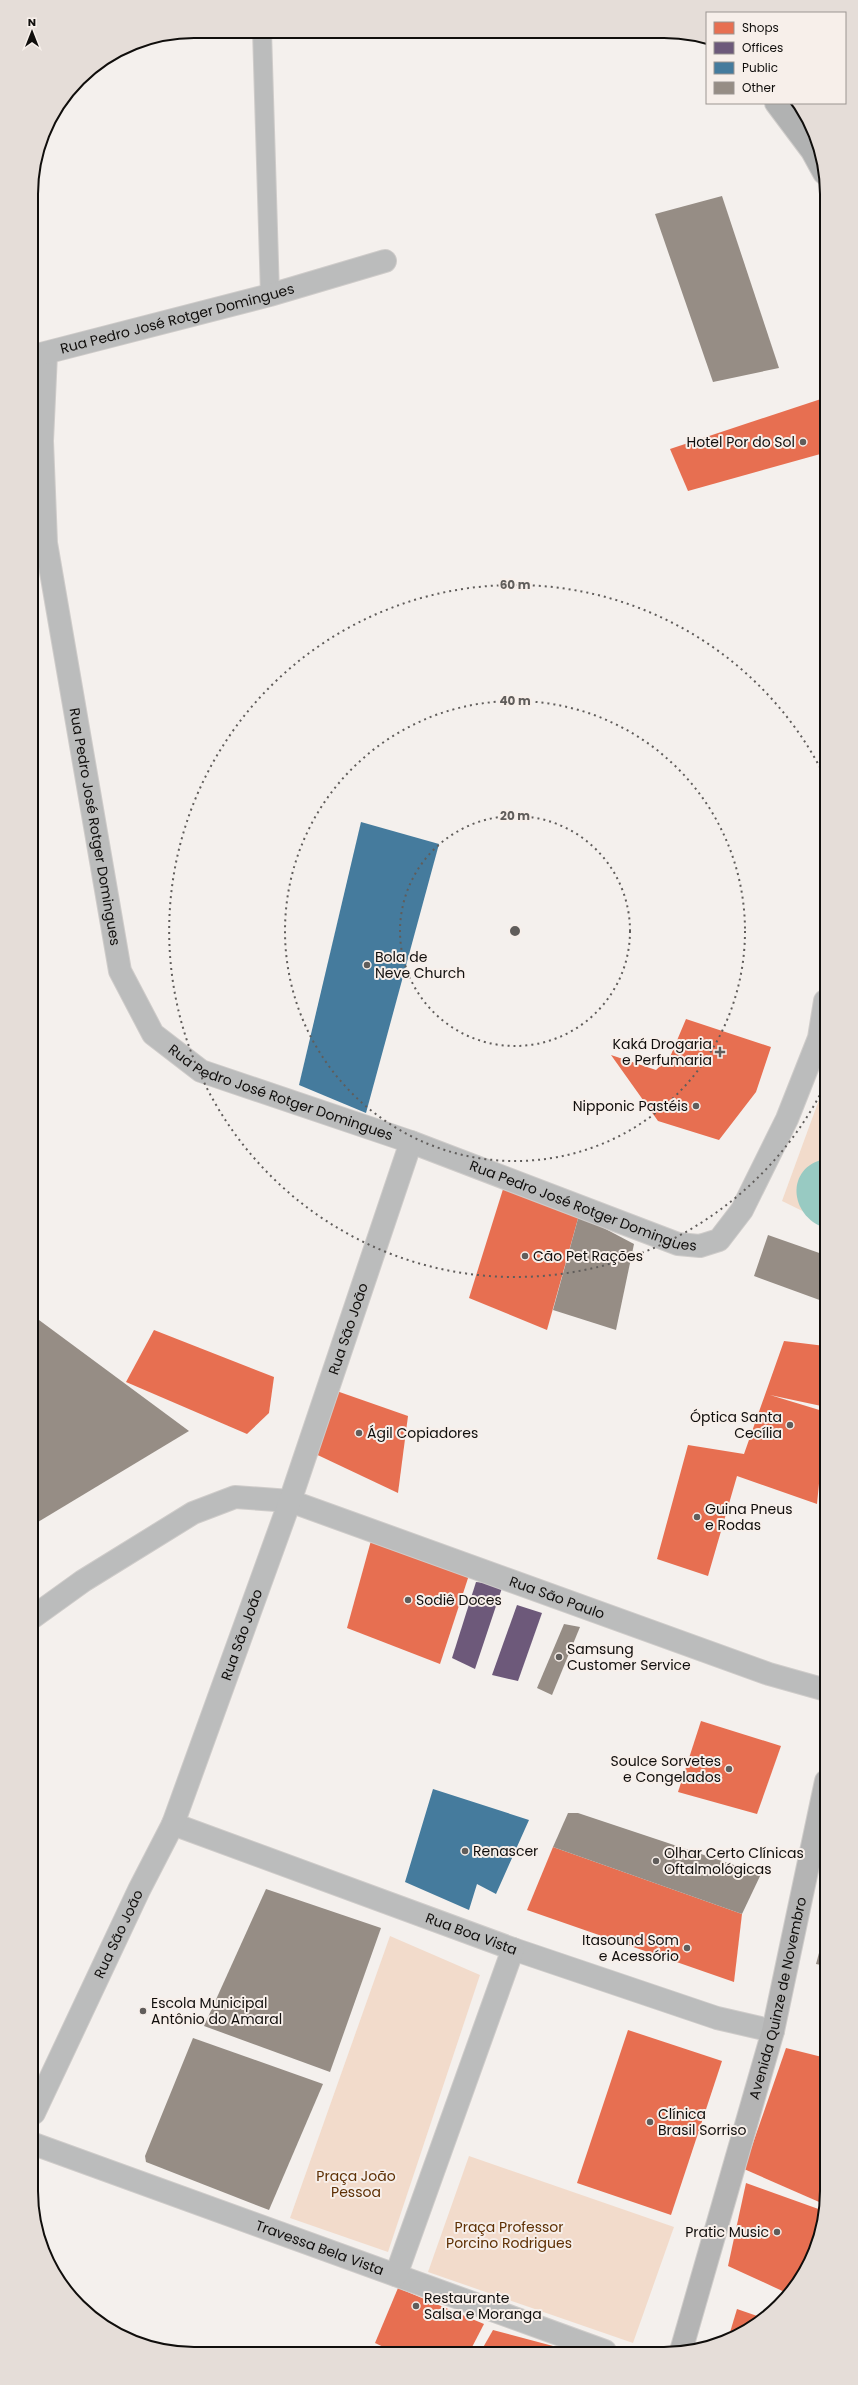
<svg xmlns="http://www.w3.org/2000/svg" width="858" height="2385" font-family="Poppins,sans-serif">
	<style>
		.green { fill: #f2dbcb }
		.water { fill: #98cac2 }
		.shops { fill: #e76f51 }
		.offices { fill: #6d597a }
		.public { fill: #457b9d }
		.building { fill: #968d85 }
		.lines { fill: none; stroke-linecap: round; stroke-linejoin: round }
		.service-casing { stroke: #cfccca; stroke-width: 20 }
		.minor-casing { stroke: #cfccca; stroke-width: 24 }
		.secondary-casing { stroke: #cfccca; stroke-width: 24 }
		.primary-casing { stroke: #cfccca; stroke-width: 24 }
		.service { stroke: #bbbcbc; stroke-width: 18 }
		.minor { stroke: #bbbcbc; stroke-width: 22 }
		.secondary { stroke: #b1b2b2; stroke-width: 22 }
		.primary { stroke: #b4b4b4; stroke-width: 22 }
		.ring { fill: none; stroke: #605d5b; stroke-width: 2; stroke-dasharray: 2 4 }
		.poi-dot { fill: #605d5b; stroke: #f7efea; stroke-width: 1.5 }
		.labels { text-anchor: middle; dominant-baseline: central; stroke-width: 4; stroke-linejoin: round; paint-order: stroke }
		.street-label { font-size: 14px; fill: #100e0c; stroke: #f7efea }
		.poi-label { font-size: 14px; fill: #100e0c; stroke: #f7efea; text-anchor: start }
		.park-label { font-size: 14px; fill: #5e3004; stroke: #f7efea }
		.rim { fill: none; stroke: #100e0c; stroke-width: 2 }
		.centre { fill: #605d5b; stroke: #f7efea; stroke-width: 2 }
		.ring-label { font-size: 12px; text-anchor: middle; font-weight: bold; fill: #605d5b; stroke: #f7efea; stroke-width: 4; stroke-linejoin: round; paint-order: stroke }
	</style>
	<rect width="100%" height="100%" fill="#f4f0ed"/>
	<g class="green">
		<path d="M825,1088V1222L782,1201L820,1097Z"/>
		<path d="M390,1936L480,1975L388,2252L290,2218Z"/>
		<path d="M469,2156L674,2227L633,2343L428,2272Z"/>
	</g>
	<path class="water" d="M825,1159V1228C789,1216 785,1167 825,1159Z"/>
	<g class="shops">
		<path d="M824,398V453L688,491L670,449Z"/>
		<path d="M686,1019L771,1047L756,1092L719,1140L658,1121L611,1055L656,1070L670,1057Z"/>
		<path d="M504,1186L579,1215L547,1330L469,1298Z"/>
		<path d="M154,1330L274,1377L269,1413L247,1434L126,1382Z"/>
		<path d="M784,1341L825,1346L826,1407L770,1395L826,1412V1464L821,1463L817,1504L737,1476L708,1576L657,1559L688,1445L744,1454Z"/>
		<path d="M328,1388L408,1416L398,1493L307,1450Z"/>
		<path d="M372,1537L470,1572L440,1664L347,1628Z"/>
		<path d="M701,1721L781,1746L757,1814L678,1792Z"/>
		<path d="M553,1847L742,1914L734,1982L527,1910Z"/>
		<path d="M628,2030L722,2061L671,2215L577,2183Z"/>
		<path d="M786,2048L826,2058V2205L744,2169Z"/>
		<path d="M746,2183L824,2211L815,2253L789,2294L728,2266Z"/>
		<path d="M398,2288L484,2324L470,2351H392L375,2343Z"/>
		<path d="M737,2309L763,2318L745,2332L728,2339Z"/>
		<path d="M493,2330L568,2350L567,2351H481Z"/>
	</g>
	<g class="offices">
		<path d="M476,1582L503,1585L475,1669L452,1658Z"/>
		<path d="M517,1605L542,1613L518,1681L492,1675Z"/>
	</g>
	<g class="public">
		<path d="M361,822L439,844L366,1113L299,1085Z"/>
		<path d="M433,1789L529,1820L496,1894L477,1884L469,1910L405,1882Z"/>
	</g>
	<g class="building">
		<path d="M722,196L779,368L713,382L655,214Z"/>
		<path d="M579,1215L634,1244L616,1330L553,1310Z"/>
		<path d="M768,1235L825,1255V1302L754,1276Z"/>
		<path d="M39,1320L189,1431L33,1525V1323Z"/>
		<path d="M564,1624L580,1627L552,1695L537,1688Z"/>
		<path d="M568,1813H578L761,1874L742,1914L553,1847Z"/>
		<path d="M266,1889L381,1928L330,2072L204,2026Z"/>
		<path d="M826,1927V1966L816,1964Z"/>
		<path d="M193,2038L323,2084L269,2210L146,2162L145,2156Z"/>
	</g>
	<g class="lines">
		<defs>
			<path id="service" d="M262,31L270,295"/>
			<g id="minor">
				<path id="s1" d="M46,354L42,441L46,543L120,971L153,1034L201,1071L411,1142L678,1244L700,1246L719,1240L742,1210L787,1119L819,1038L825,1001"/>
				<path id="s2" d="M33,356L270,295L385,261"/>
				<path id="s3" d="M33,1617L83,1581L193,1513L235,1497L290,1501L769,1674L826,1690"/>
				<path id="s4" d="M173,1824L513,1949L717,2018L773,2031"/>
				<path id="s5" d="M34,2113L139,1890L173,1824L290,1501L411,1142"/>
				<path id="s6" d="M34,2144L605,2351"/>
				<path d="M396,2275L513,1949"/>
			</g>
			<path id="secondary" d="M776,103L812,151L824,173"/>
			<g id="primary">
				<path id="s7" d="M681,2351L773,2031L826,1781"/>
			</g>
		</defs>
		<use href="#service" class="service-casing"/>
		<use href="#minor" class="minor-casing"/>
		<use href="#secondary" class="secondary-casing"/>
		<use href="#primary" class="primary-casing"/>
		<use href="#service" class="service"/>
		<use href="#minor" class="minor"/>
		<use href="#secondary" class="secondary"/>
		<use href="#primary" class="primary"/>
	</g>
	<g class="ring">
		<circle cx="515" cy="931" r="115"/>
		<circle cx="515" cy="931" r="230"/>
		<path d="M825 1085A346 346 0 1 1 825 777"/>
	</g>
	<g class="poi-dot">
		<circle cx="803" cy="442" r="4"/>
		<circle cx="367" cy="965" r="4"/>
		<path d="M718 1046h4v4h4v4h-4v4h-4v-4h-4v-4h4z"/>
		<circle cx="696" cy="1106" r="4"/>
		<circle cx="525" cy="1256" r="4"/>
		<circle cx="790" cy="1425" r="4"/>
		<circle cx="359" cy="1433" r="4"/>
		<circle cx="697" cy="1517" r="4"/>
		<circle cx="408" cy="1600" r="4"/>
		<circle cx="559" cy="1657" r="4"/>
		<circle cx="729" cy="1769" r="4"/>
		<circle cx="465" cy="1851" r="4"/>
		<circle cx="656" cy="1861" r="4"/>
		<circle cx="687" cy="1948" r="4"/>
		<circle cx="143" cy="2011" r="4"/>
		<circle cx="650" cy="2122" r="4"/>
		<circle cx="777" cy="2232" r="4"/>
		<circle cx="416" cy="2306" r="4"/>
	</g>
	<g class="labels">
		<g class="street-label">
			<text stroke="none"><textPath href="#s2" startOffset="149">Rua Pedro José Rotger Domingues</textPath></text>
			<text stroke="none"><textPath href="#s1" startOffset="477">Rua Pedro José Rotger Domingues</textPath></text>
			<text stroke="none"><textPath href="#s1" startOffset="837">Rua Pedro José Rotger Domingues</textPath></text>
			<text stroke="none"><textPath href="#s1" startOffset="1161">Rua Pedro José Rotger Domingues</textPath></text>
			<text stroke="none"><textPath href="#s5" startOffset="846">Rua São João</textPath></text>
			<text stroke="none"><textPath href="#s3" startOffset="575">Rua São Paulo</textPath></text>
			<text stroke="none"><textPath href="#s5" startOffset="522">Rua São João</textPath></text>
			<text stroke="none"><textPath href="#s5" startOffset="198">Rua São João</textPath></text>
			<text stroke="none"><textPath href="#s4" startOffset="318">Rua Boa Vista</textPath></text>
			<text stroke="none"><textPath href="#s7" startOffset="366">Avenida Quinze de Novembro</textPath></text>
			<text stroke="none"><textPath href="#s6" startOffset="304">Travessa Bela Vista</textPath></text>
		</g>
		<g class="poi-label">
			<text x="795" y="442" text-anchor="end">Hotel Por do Sol</text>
			<text x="375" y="957">Bola de<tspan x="375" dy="16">Neve Church</tspan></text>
			<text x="712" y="1044" text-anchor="end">Kaká Drogaria<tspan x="712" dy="16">e Perfumaria</tspan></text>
			<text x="688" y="1106" text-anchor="end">Nipponic Pastéis</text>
			<text x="533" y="1256">Cão Pet Rações</text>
			<text x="782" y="1417" text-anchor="end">Óptica Santa<tspan x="782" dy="16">Cecília</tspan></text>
			<text x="367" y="1433">Ágil Copiadores</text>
			<text x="705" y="1509">Guina Pneus<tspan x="705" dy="16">e Rodas</tspan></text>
			<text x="416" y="1600">Sodiê Doces</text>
			<text x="567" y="1649">Samsung<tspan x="567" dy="16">Customer Service</tspan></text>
			<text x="721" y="1761" text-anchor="end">SouIce Sorvetes<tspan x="721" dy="16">e Congelados</tspan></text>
			<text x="473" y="1851">Renascer</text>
			<text x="664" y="1853">Olhar Certo Clínicas<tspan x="664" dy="16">Oftalmológicas</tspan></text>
			<text x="679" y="1940" text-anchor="end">Itasound Som<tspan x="679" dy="16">e Acessório</tspan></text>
			<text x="151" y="2003">Escola Municipal<tspan x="151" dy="16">Antônio do Amaral</tspan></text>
			<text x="658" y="2114">Clínica<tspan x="658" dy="16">Brasil Sorriso</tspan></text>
			<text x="769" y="2232" text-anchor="end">Pratic Music</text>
			<text x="424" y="2298">Restaurante<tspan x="424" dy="16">Salsa e Moranga</tspan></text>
		</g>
		<g class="park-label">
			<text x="356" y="2176">Praça João<tspan x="356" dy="16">Pessoa</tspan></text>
			<text x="509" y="2227">Praça Professor<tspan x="509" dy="16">Porcino Rodrigues</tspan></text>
		</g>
	</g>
	<path d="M0 0H858V2385H0ZM194 38H664A156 156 0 0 1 820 194V2191A156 156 0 0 1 664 2347H194A156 156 0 0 1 38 2191V194A156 156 0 0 1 194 38Z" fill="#e5ddd8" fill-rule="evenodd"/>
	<path class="rim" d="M194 38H664A156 156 0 0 1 820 194V2191A156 156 0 0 1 664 2347H194A156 156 0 0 1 38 2191V194A156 156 0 0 1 194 38Z"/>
	<circle cx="515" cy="931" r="6" class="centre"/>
	<g class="ring-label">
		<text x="515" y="589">60 m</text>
		<text x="515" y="705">40 m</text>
		<text x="515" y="820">20 m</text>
	</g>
	<rect x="706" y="12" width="140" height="92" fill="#f7efea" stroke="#9b9591"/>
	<rect x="714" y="22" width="20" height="12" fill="#e76f51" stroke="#9b9591"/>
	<text x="742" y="32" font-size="12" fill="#100e0c">Shops</text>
	<rect x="714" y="42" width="20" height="12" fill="#6d597a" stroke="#9b9591"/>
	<text x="742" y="52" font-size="12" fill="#100e0c">Offices</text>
	<rect x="714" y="62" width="20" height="12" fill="#457b9d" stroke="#9b9591"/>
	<text x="742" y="72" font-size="12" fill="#100e0c">Public</text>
	<rect x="714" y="82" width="20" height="12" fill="#968d85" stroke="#9b9591"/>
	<text x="742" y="92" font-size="12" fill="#100e0c">Other</text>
	<g transform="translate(32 32)" stroke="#f7efea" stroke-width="3" paint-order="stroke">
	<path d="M0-3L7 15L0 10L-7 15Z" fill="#100e0c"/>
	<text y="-6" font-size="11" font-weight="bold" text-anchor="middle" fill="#100e0c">N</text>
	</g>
</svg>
